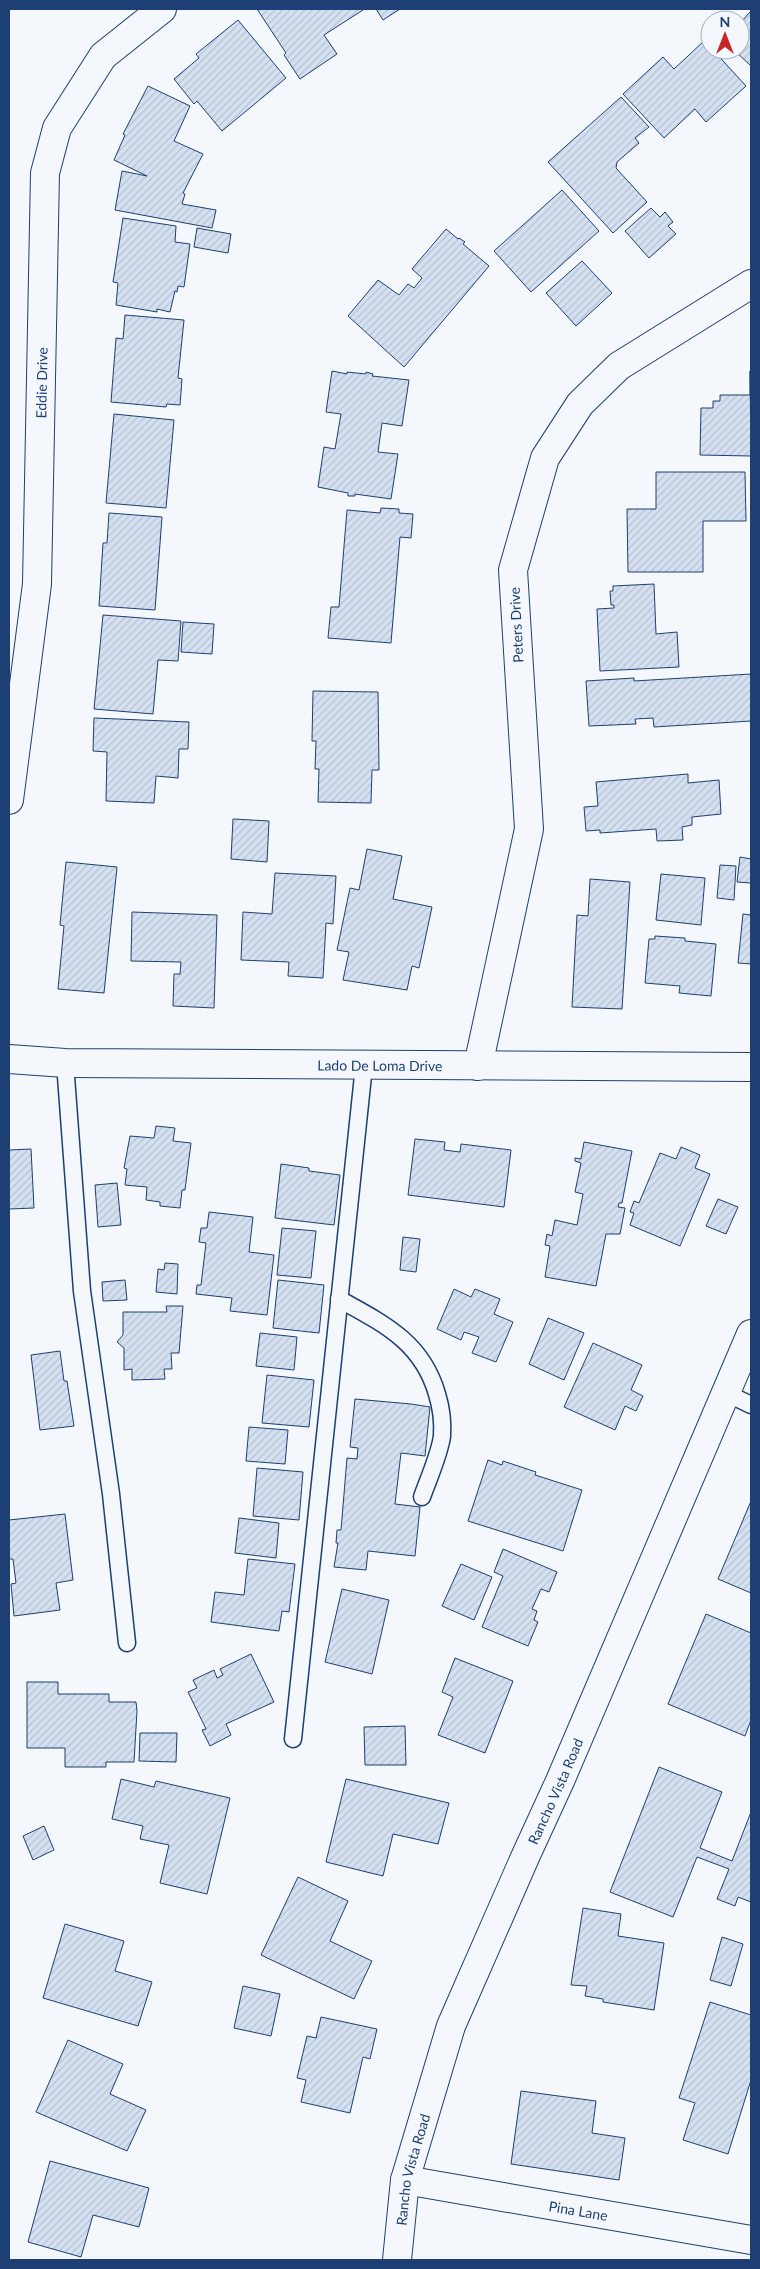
<svg xmlns="http://www.w3.org/2000/svg" width="760" height="2269" font-family="Lato,sans-serif">
	<style>
		.building { fill: url(#building-hatch); stroke: #1d3f73 }
		.lines { fill: none; stroke-linecap: round; stroke-linejoin: round }
		.service-casing { stroke: #1d3f73; stroke-width: 19 }
		.minor-casing { stroke: #1d3f73; stroke-width: 30 }
		.tertiary-casing { stroke: #1d3f73; stroke-width: 30 }
		.service { stroke: #f4f7fb; stroke-width: 16 }
		.minor { stroke: #f4f7fb; stroke-width: 28 }
		.tertiary { stroke: #f4f7fb; stroke-width: 28 }
		.labels { text-anchor: middle; dominant-baseline: central; stroke-width: 4; stroke-linejoin: round; paint-order: stroke }
		.street-label { font-size: 14px; fill: #1d3f73; stroke: #f4f7fb }
	</style>
	<defs>
		<pattern id="building-hatch" width="6" height="6" patternUnits="userSpaceOnUse" patternTransform="scale(1.25)"><rect width="6" height="6" fill="#d5e0f0"/><path d="M-1 1l2-2M0 6l6-6M5 7l2-2" fill="none" stroke="#b6c1d1"/></pattern>
	</defs>
	<rect width="100%" height="100%" fill="#f4f7fb"/>
	<g class="building">
		<path d="M257,9H363V10L324,35L337,54L300,79L284,55L286,53Z"/>
		<path d="M376,9H400L383,20Z"/>
		<path d="M751,11V66L734,50H740V23Z"/>
		<path d="M238,20L286,78L222,131L197,101L194,104L174,79L199,58L196,54Z"/>
		<path d="M704,41L710,47V50H713L746,86L706,122L695,109L664,138L623,94L663,57L674,69Z"/>
		<path d="M148,86L190,106L174,141L203,154L183,193L185,194L182,204L216,210L212,228L115,210L122,171L147,176L114,160L125,135L123,134Z"/>
		<path d="M621,97L649,127L635,138L639,143L617,162L616,168L647,202L613,233L548,162Z"/>
		<path d="M562,190L599,231L531,292L494,251Z"/>
		<path d="M651,208L660,217L665,212L673,222L668,226L676,234L649,258L625,231Z"/>
		<path d="M123,218L176,226L175,242L190,244L184,287L178,286L177,292L175,291L170,312L157,309V312L116,305L118,283L113,282Z"/>
		<path d="M197,228L231,234L228,253L194,247Z"/>
		<path d="M446,229L458,239L459,238L465,242L463,244L489,266L404,367L348,316L378,280L399,295L408,284L414,288L422,278L412,269Z"/>
		<path d="M582,261L612,293L576,326L546,293Z"/>
		<path d="M125,315L184,320L178,378L182,379L180,405L167,404L166,407L111,402L116,338L123,339Z"/>
		<path d="M332,371L347,374V372L366,374V372L373,374L372,376L409,380L402,426L382,423L378,452L398,454L391,499L355,494V496H348V493L318,487L324,447L335,449L341,414L326,412Z"/>
		<path d="M750,371L751,456L700,455L701,408H713V401H720V395H750Z"/>
		<path d="M114,414L174,420L166,508L106,503Z"/>
		<path d="M656,472H745L746,521H703V572H628L627,509H656Z"/>
		<path d="M381,508L399,509V513L413,514L411,538L400,537L391,643L328,638L331,607H339L347,510L380,513Z"/>
		<path d="M109,513L162,517L155,610L99,606L103,543H107Z"/>
		<path d="M654,584L656,634L677,632L679,667L600,671L597,609L614,608V605H611L610,591H613V586Z"/>
		<path d="M103,615L181,621L178,661L158,660L153,714L94,709Z"/>
		<path d="M183,622L214,624L212,654L181,652Z"/>
		<path d="M751,674V721L654,727L653,718L635,719L636,724L589,726L586,681L634,678V681Z"/>
		<path d="M313,691L378,692L379,770H372L371,803L318,802L319,769H315L316,741H312Z"/>
		<path d="M94,718L189,722L188,749H179L178,778L156,776L154,803L106,801L107,752L93,751Z"/>
		<path d="M688,774V783L719,780L721,814L692,817V825L682,827L683,840L657,841L656,829L600,833V830L586,831L584,807L598,806L596,782Z"/>
		<path d="M233,819L269,821L267,862L231,859Z"/>
		<path d="M367,849L402,856L393,899L432,907L419,968L412,966L407,990L343,980L349,952L337,950L350,888L359,890Z"/>
		<path d="M740,857L751,859V883L737,882Z"/>
		<path d="M66,862L117,867L104,993L58,989L64,926L60,925Z"/>
		<path d="M720,865L736,866L734,900L717,898Z"/>
		<path d="M275,873L336,876L333,924L326,923L323,978L288,976L289,962L241,960L243,912L272,914Z"/>
		<path d="M661,874L705,878L701,925L656,920Z"/>
		<path d="M590,879L630,882L622,1009L572,1007L577,915L588,916Z"/>
		<path d="M132,912L217,915L214,1008L173,1006L174,974H180L181,962L131,961Z"/>
		<path d="M743,914L751,915V964L738,963Z"/>
		<path d="M655,936L685,938V941L716,944L711,996L679,993L680,986L645,983L649,939H655Z"/>
		<path d="M156,1126L175,1128L173,1141L191,1143L185,1190H182L180,1208L160,1206V1202L146,1200L147,1187L125,1185L127,1169L124,1168L130,1136L154,1138Z"/>
		<path d="M415,1139L445,1142L444,1150L460,1152L461,1144L511,1150L504,1207L408,1195Z"/>
		<path d="M584,1142L632,1151L622,1203H619L618,1207L625,1208L620,1234H606L596,1286L545,1277L550,1246L545,1245L547,1234L552,1236L555,1220L577,1225L583,1194L575,1192L581,1163L575,1161V1158L581,1159Z"/>
		<path d="M681,1147L700,1155L695,1168L710,1174L680,1246L630,1225L634,1213L630,1212L634,1201L639,1203L660,1153L676,1159Z"/>
		<path d="M31,1149L34,1208L9,1209V1150Z"/>
		<path d="M281,1164L309,1168V1171L340,1175L334,1225L275,1218Z"/>
		<path d="M117,1183L121,1225L98,1227L95,1185Z"/>
		<path d="M718,1199L738,1207L726,1234L706,1226Z"/>
		<path d="M209,1212L253,1217L249,1252L274,1255L267,1315L230,1311L232,1298L196,1294L197,1285H201L206,1243L199,1242L201,1228H207Z"/>
		<path d="M282,1228L316,1231L311,1278L277,1275Z"/>
		<path d="M403,1237L420,1239L416,1272L400,1270Z"/>
		<path d="M165,1263L178,1264L177,1294L156,1292L158,1269L164,1270Z"/>
		<path d="M125,1280L127,1300L103,1301L102,1282Z"/>
		<path d="M278,1280L324,1285L319,1333L273,1328Z"/>
		<path d="M454,1289L471,1297L475,1289L500,1299L494,1314L513,1322L496,1362L472,1353L479,1337L464,1332L461,1340L437,1329Z"/>
		<path d="M166,1306H183L179,1353H171L172,1369H164L165,1379L132,1380V1369L124,1370V1348L117,1342L123,1335V1312H167Z"/>
		<path d="M548,1318L584,1333L564,1380L529,1364Z"/>
		<path d="M260,1333L297,1337L294,1370L256,1366Z"/>
		<path d="M593,1343L642,1365L631,1390L643,1396L636,1411L625,1406L615,1430L564,1407Z"/>
		<path d="M60,1351L64,1381H67L74,1426L40,1430L31,1355Z"/>
		<path d="M267,1375L314,1380L309,1427L262,1423Z"/>
		<path d="M355,1399L411,1404L430,1407L425,1456L401,1453L395,1504L420,1507L415,1556L368,1551L366,1570L334,1567L338,1543H336L337,1530H341L347,1458L357,1459L358,1448L350,1447Z"/>
		<path d="M249,1427L288,1430L285,1464L246,1461Z"/>
		<path d="M488,1460L502,1465L503,1461L536,1472L535,1475L582,1490L563,1551L468,1521Z"/>
		<path d="M257,1468L303,1472L299,1520L253,1516Z"/>
		<path d="M751,1501V1593L718,1579Z"/>
		<path d="M65,1514L73,1580L56,1583L60,1610L14,1616L11,1584L16,1583L13,1559H9V1520Z"/>
		<path d="M239,1518L279,1523L276,1558L235,1553Z"/>
		<path d="M503,1549L557,1572L549,1592L541,1589L532,1609L537,1611L534,1620L538,1622L528,1646L482,1627L503,1576L494,1572Z"/>
		<path d="M248,1559L295,1564L289,1612L282,1611L279,1631L211,1622L215,1592L244,1595Z"/>
		<path d="M461,1564L492,1577L474,1620L442,1606Z"/>
		<path d="M342,1589L389,1600L372,1674L325,1662Z"/>
		<path d="M706,1614L751,1633V1720L745,1736L668,1704Z"/>
		<path d="M251,1654L274,1702L226,1724L231,1735L210,1746L202,1730L206,1729L188,1692L197,1688L193,1680L214,1670L217,1678L223,1675L220,1669Z"/>
		<path d="M455,1658L513,1681L485,1753L438,1735L453,1697L442,1692Z"/>
		<path d="M27,1682H58V1694H109V1702H136L137,1711L134,1762H106V1767H65V1748H27Z"/>
		<path d="M405,1726L406,1765H365L364,1727Z"/>
		<path d="M140,1733H177L176,1762L139,1761Z"/>
		<path d="M659,1767L722,1792L700,1848L732,1861L751,1812V1902L738,1897L735,1906L717,1899L729,1869L697,1857L673,1917L610,1892Z"/>
		<path d="M121,1779L154,1787L156,1781L230,1798L207,1894L160,1883L169,1845L140,1839L143,1826L112,1819Z"/>
		<path d="M346,1779L449,1803L438,1844L393,1834L383,1876L326,1862Z"/>
		<path d="M44,1826L54,1850L33,1860L23,1836Z"/>
		<path d="M298,1877L348,1901L330,1941L372,1961L354,1999L261,1955Z"/>
		<path d="M583,1908L621,1914L618,1936L664,1943L654,2010L603,2002V1999L585,1996L587,1986L571,1985Z"/>
		<path d="M65,1924L124,1941L115,1971L152,1982L138,2026L43,1998Z"/>
		<path d="M722,1937L743,1944L731,1986L710,1980Z"/>
		<path d="M243,1986L280,1994L271,2036L234,2028Z"/>
		<path d="M710,2002L751,2015V2080L728,2154L683,2140L695,2103L679,2098Z"/>
		<path d="M321,2017L377,2029L370,2059L363,2057L350,2113L301,2102L306,2080L297,2078L307,2036L316,2038Z"/>
		<path d="M68,2040L123,2064L110,2094L146,2110L127,2151L36,2112Z"/>
		<path d="M521,2091L596,2101L592,2133L625,2138L619,2180L511,2164Z"/>
		<path d="M50,2161L149,2188L139,2227L93,2215L81,2257L28,2242Z"/>
	</g>
	<g class="lines">
		<defs>
			<g id="service">
				<path d="M65,1063L82,1291L111,1494L127,1643"/>
				<path d="M339,1299C384,1324 422,1342 437,1394C441,1407 443,1422 442,1436C440,1453 428,1480 422,1497"/>
				<path d="M726,1393L751,1405"/>
				<path d="M293,1739L364,1066"/>
			</g>
			<g id="minor">
				<path id="s1" d="M9,800L37,584L45,173L57,128L103,56L162,9"/>
				<path d="M478,1066L529,829L513,570L545,458L580,404L619,366L751,284"/>
				<path id="s2" d="M405,2180L751,2240"/>
			</g>
			<g id="tertiary">
				<path id="s3" d="M9,1059L65,1063L751,1067"/>
				<path id="s4" d="M397,2260L405,2180L451,2026L526,1855L560,1781L751,1334"/>
			</g>
		</defs>
		<use href="#service" class="service-casing"/>
		<use href="#minor" class="minor-casing"/>
		<use href="#tertiary" class="tertiary-casing"/>
		<use href="#service" class="service"/>
		<use href="#minor" class="minor"/>
		<use href="#tertiary" class="tertiary"/>
	</g>
	<g class="labels">
		<g class="street-label">
			<text stroke="none"><textPath href="#s1" startOffset="419">Eddie Drive</textPath></text>
			<text transform="translate(516 625) rotate(-93)">Peters Drive</text>
			<text stroke="none"><textPath href="#s3" startOffset="371">Lado De Loma Drive</textPath></text>
			<text stroke="none"><textPath href="#s4" startOffset="498">Rancho Vista Road</textPath></text>
			<text stroke="none"><textPath href="#s4" startOffset="92">Rancho Vista Road</textPath></text>
			<text stroke="none"><textPath href="#s2" startOffset="176">Pina Lane</textPath></text>
		</g>
	</g>
	<rect width="760" height="2269" fill="none" stroke="#1d3f73" stroke-width="20"/>
	<g transform="translate(725 35)"><circle r="24" fill="#f4f7fb" stroke="#9eadc5"/>
	<path d="M0-4L9 19L0 12L-9 19Z" fill="#c62828"/>
	<text y="-8" font-size="14" font-weight="bold" text-anchor="middle" fill="#1d3f73">N</text>
	</g>
</svg>
